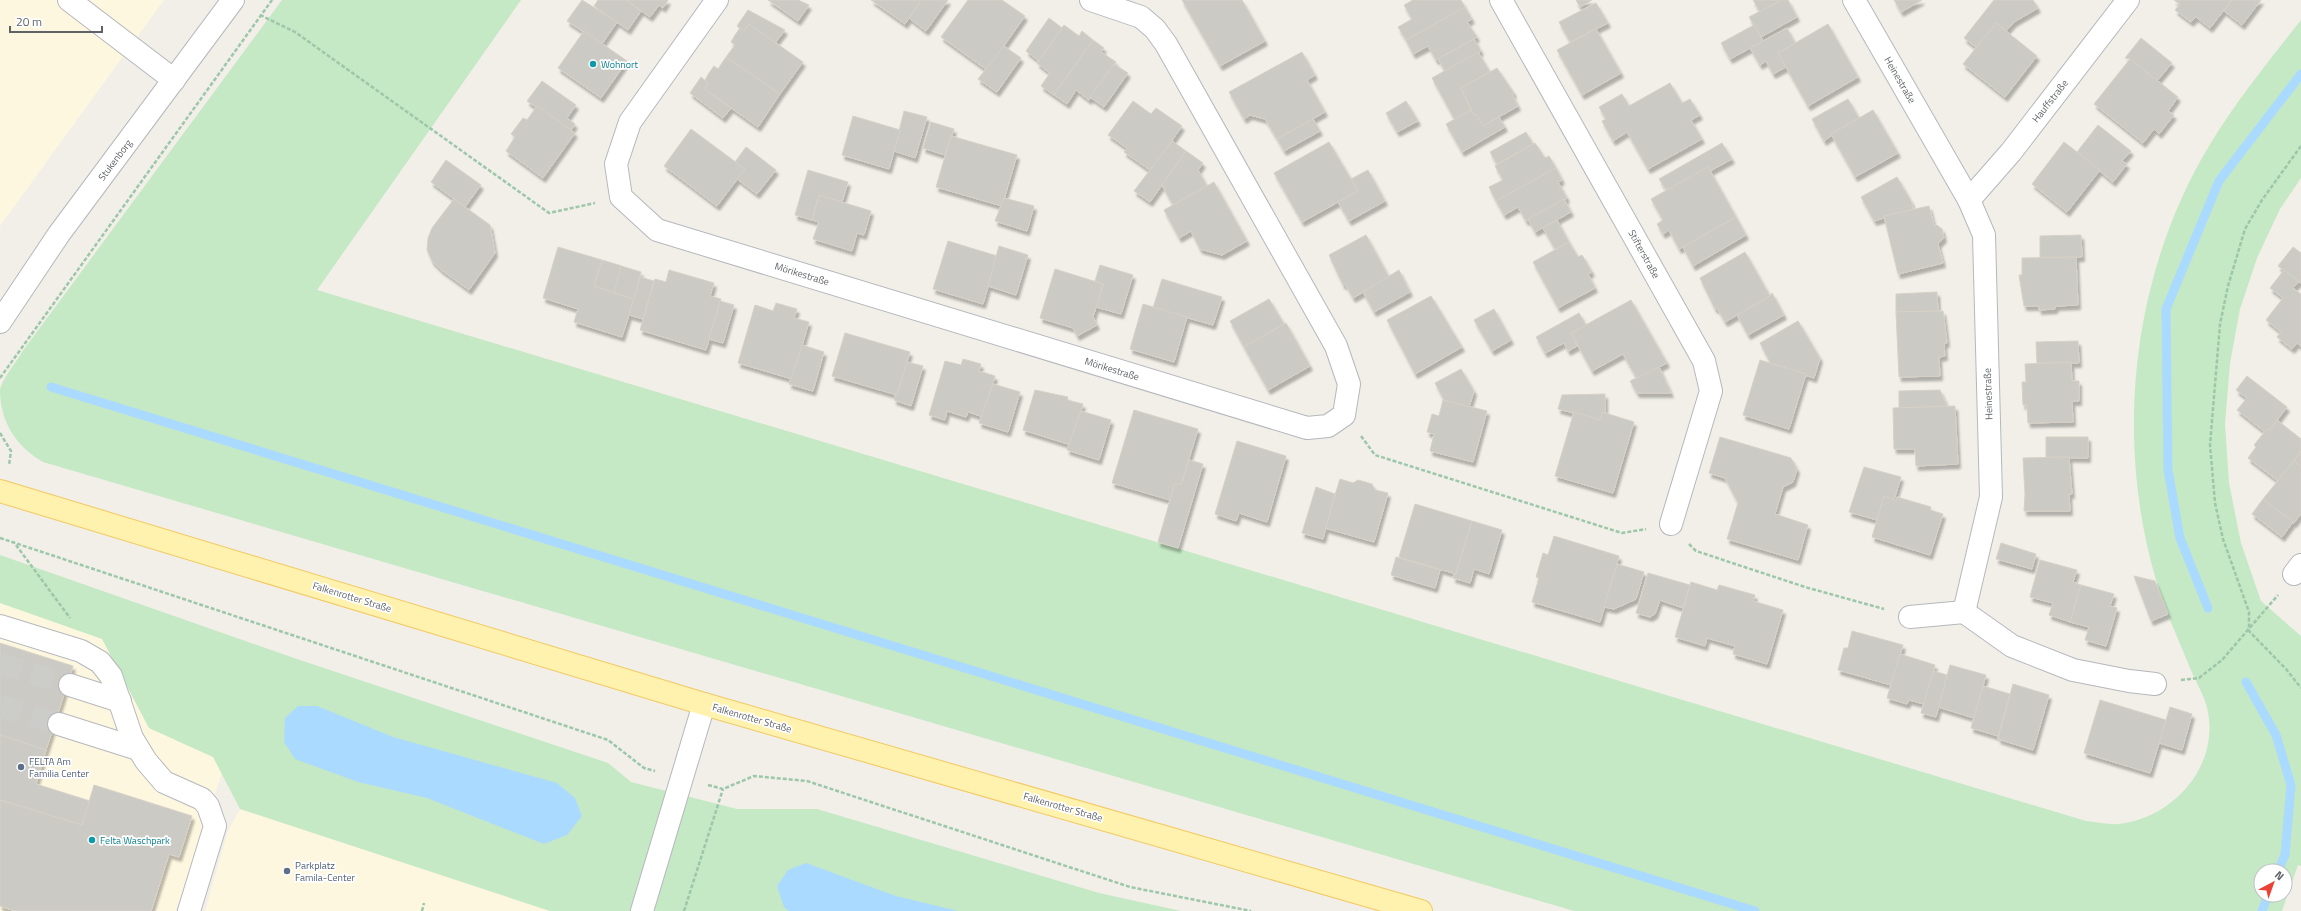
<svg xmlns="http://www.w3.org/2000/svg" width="2301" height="911" font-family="'Titillium Web',sans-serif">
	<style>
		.commercial { fill: #fef7e0 }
		.green { fill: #c5e8c5; fill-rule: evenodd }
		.water { fill: #aadaff }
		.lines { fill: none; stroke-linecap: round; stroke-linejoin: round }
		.stream { stroke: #aadaff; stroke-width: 9 }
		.building { fill: #cccac5; stroke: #d6d1c6; filter: url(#shadow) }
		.minor-tunnel { stroke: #ccccc8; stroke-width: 22; stroke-dasharray: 22 11; stroke-linecap: butt }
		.minor-casing { stroke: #b5b8bc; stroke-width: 24 }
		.major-casing { stroke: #f2c960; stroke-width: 24 }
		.path { stroke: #9cc7a9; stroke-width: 2.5; stroke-dasharray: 4 2; stroke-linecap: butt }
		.minor { stroke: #fff; stroke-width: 22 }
		.major { stroke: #fff2af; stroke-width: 22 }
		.culture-dot { fill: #0f9aa8; stroke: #fff; stroke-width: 1.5 }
		.service-dot { fill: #5c6f8a; stroke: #fff; stroke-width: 1.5 }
		.labels { text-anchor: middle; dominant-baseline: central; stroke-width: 3.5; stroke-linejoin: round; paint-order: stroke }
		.culture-label { font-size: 10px; fill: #0d838f; stroke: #fff; text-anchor: start }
		.street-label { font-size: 10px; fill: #5f6368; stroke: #fff }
		.service-label { font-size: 10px; fill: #4e5e75; stroke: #fff; text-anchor: start }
	</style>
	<defs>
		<filter id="shadow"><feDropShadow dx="2.5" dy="4.5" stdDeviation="1" flood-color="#0004"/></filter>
	</defs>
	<rect width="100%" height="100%" fill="#f1efe8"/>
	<g class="commercial">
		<path d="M0,0H164L0,226Z"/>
		<path d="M0,603L102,638L149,728L213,757L222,773L176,911H0Z"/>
		<path d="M240,809L550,911H205L228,831Z"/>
	</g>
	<g class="green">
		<path d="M282,0H521L317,290L2086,821C2097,822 2109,825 2119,824C2162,819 2200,786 2208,744C2214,706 2201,695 2188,663C2177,636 2164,608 2156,580C2114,437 2132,274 2209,146C2236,101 2269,61 2301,20V178L2280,209L2257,258L2240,309L2230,363L2225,424L2229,483L2241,543L2261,601L2301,636V866L2298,865L2282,911H1574L43,462C17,447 0,423 0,389C4,376 16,363 22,352ZM2261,871H2285V895H2261Z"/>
		<path d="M0,555L297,659L608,763L631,782L737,809H817L1099,893L1181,911H550L240,809L213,757L149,728L102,639L0,603Z"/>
	</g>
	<g class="water">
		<path d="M298,706H317L393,737L557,783L575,798L582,816L567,835L544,844L427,798L358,782L295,759L284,742L285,718Z"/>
		<path d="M806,863L896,896L958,911H789L784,907L777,886L788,870Z"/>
	</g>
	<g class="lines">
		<g class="stream">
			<path d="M51,387L1755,911"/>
			<path d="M2208,608L2180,538L2168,470L2166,309L2219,181L2301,74"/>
			<path d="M2246,682L2276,735L2291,785L2285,855L2278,871"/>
			<path d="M2262,911L2268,895"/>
		</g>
	</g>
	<g class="building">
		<path d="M582,0L617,22L602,44L567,21Z"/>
		<path d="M598,0H626L641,11L628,30L594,6Z"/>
		<path d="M626,0H668L663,8L659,5L650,17Z"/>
		<path d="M768,0H798L809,5L798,21Z"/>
		<path d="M871,0H921L905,24Z"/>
		<path d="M921,0H948L926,31L909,18Z"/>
		<path d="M968,0H1002L1025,16L987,70L941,37Z"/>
		<path d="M1182,0H1242L1265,41L1220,66Z"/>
		<path d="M1413,0H1461L1465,7L1406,40L1398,27L1412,19L1404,5Z"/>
		<path d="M1576,0H1592L1580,7Z"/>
		<path d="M1753,0H1782L1760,12Z"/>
		<path d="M1782,0H1788L1797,17L1761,37L1749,17Z"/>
		<path d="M1894,0H1922L1901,12Z"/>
		<path d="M1994,0H2033L2038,8L2014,22L2006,31L1996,23L1977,48L1964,38Z"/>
		<path d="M2174,0H2232L2210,28L2196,17L2191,22L2175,10L2180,4Z"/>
		<path d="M2232,0H2261L2242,25L2224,11Z"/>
		<path d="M1596,3L1608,23L1570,42L1559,22Z"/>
		<path d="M1465,7L1472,19L1467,22L1477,37L1436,60L1428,46L1413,54L1406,40Z"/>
		<path d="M748,10L785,30L775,43L749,24L744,31L737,26Z"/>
		<path d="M1049,18L1062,28L1039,61L1026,51Z"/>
		<path d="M1996,23L2037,56L2005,97L1963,64Z"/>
		<path d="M749,24L803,62L780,94L726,57L735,45L731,42L735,35L740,28L744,31Z"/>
		<path d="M1828,24L1858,77L1808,106L1778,53Z"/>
		<path d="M1064,25L1079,36L1082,31L1093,40L1054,95L1041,86L1050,73L1037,63Z"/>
		<path d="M1754,25L1763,41L1730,59L1721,43Z"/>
		<path d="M1787,28L1795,43L1778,53L1786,67L1773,74L1766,61L1760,65L1750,48Z"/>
		<path d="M1596,29L1621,73L1582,95L1557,50Z"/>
		<path d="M584,31L627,61L601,98L558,68Z"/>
		<path d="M2141,38L2172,63L2157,81L2130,59L2125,58Z"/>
		<path d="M1474,39L1481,51L1445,71L1438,59Z"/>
		<path d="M1093,40L1104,48L1101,52L1116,62L1089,100L1076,90L1067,104L1054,95Z"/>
		<path d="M1004,46L1021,58L997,92L978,79Z"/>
		<path d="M1302,52L1315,75L1307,80L1325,112L1277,139L1265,119L1250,115L1244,119L1229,92Z"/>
		<path d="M1478,52L1490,72L1461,88L1471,110L1455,120L1432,78Z"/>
		<path d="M726,57L780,94L758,127L704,89L708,83L705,80L709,73L714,66L718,69Z"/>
		<path d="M2130,59L2178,97L2168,111L2174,115L2159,134L2154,129L2143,143L2094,104Z"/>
		<path d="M1114,64L1128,73L1104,107L1090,97Z"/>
		<path d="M1497,68L1514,93L1512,94L1518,106L1483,126L1476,114L1474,115L1461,88Z"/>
		<path d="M701,77L708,83L704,89L731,108L723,118L690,93Z"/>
		<path d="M542,81L576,105L567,118L575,124L571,130L527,101Z"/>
		<path d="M1670,83L1682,103L1690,99L1700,115L1691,120L1702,139L1648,169L1627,132L1613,141L1602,121L1606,119L1599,107L1622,94L1629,106Z"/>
		<path d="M1848,99L1859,118L1831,134V136L1824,141L1812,119Z"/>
		<path d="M1133,101L1151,114L1156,108L1182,126L1151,171L1124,152L1127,148L1108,135Z"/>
		<path d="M1406,101L1418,121L1397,132L1386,113Z"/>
		<path d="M537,106L575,133L543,178L506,151L515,137L511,134L523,118L527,120Z"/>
		<path d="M1471,110L1474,115L1476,114L1483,126L1499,117L1505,127L1462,152L1446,124Z"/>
		<path d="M1873,110L1898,153L1855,177L1831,134Z"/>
		<path d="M904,111L927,117L915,158L894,151Z"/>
		<path d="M853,116L900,130L889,169L842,155Z"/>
		<path d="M1313,119L1320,131L1284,151L1277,139Z"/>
		<path d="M931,122L954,129L945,155L923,148Z"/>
		<path d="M2098,125L2131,151L2122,161L2127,164L2113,182L2077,152Z"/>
		<path d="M691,129L745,169L717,206L664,166Z"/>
		<path d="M1526,132L1533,144L1497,164L1490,152Z"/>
		<path d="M951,136L1017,155L1002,206L936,187Z"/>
		<path d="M1172,141L1186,151L1150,202L1134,191Z"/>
		<path d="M1329,142L1358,191L1302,222L1274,173Z"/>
		<path d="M2064,142L2100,170L2067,212L2032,184Z"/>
		<path d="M1535,143L1545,158L1549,156L1556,168L1496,201L1489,187L1503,180L1495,166Z"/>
		<path d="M1722,143L1732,159L1710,171L1708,167L1667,191L1659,179Z"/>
		<path d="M746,147L776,170L757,194L737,179L745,169L735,162Z"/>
		<path d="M1186,151L1203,163L1198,170L1207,186L1173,205L1162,185Z"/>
		<path d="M446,160L481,185L465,207L431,182Z"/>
		<path d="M1708,167L1736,217L1679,249L1669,230L1663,234L1657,224L1663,220L1651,199Z"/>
		<path d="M1556,168L1562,180L1558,182L1567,198L1526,221L1518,207L1504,215L1496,201Z"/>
		<path d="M808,170L848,182L842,202L819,195L812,220L795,215Z"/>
		<path d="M1368,170L1385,201L1349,221L1338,202L1358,191L1351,179Z"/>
		<path d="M1897,177L1911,201L1913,209L1874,221L1861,197Z"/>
		<path d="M1214,182L1247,241L1222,255L1200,249L1191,231L1179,238L1164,210Z"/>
		<path d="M819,195L871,211L864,235L857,233L852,251L813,239L819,222L812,220Z"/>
		<path d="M1004,198L1034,206L1027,231L995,221Z"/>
		<path d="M454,199L490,225L495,253L469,290L440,269L432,261L427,250L428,238L432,228Z"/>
		<path d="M1564,199L1571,212L1535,232L1528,219Z"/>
		<path d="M1929,206L1934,226L1937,225L1942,229L1944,238L1938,244L1943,263L1898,274L1884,216Z"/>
		<path d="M1736,217L1746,235L1693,266L1683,247Z"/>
		<path d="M1557,220L1569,242L1555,249L1543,228Z"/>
		<path d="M1366,235L1389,277L1353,298L1345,284L1343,285L1329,255Z"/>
		<path d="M2081,235L2082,257L2040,258V236Z"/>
		<path d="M948,241L997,256L983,304L933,289Z"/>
		<path d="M1569,242L1578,257L1582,255L1592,272L1588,274L1595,288L1558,308L1533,262Z"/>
		<path d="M999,246L1028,255L1016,295L988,286Z"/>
		<path d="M558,247L602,260L594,286L634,299L622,337L574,322L578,309L543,298Z"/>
		<path d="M2293,247L2301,253V283L2278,266Z"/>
		<path d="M1745,252L1770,296L1725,322L1717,308L1715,309L1700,278Z"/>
		<path d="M2076,257L2078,305L2056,306L2055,309L2039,310V306H2024L2019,275H2022V258Z"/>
		<path d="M602,260L622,266L614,293L594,286Z"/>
		<path d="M1100,265L1133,275L1121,314L1096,307L1103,284L1095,281Z"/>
		<path d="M621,266L641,272L634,299L614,293Z"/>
		<path d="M1055,269L1103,284L1093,317L1097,325L1077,336L1073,328L1040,318Z"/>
		<path d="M669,270L714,283L710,296L721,299L706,350L640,330L655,279L666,282Z"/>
		<path d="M1399,270L1410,292L1374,312L1363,292Z"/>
		<path d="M2284,270L2299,282L2293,288L2301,294V347L2297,343L2292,349L2277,337L2281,332L2266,320L2283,298L2270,288Z"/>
		<path d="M640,277L654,281L643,319L629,315Z"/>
		<path d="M1162,279L1222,297L1213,325L1153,308Z"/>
		<path d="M1937,292L1938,311L1896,312V294Z"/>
		<path d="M1772,293L1784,315L1748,335L1737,315L1770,296Z"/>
		<path d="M1431,296L1462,347L1415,374L1387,320Z"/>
		<path d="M1269,299L1284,324L1244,347L1230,321Z"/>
		<path d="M1631,300L1667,363L1637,379L1623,354L1592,371L1571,333Z"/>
		<path d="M720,301L734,305L723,343L709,339Z"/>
		<path d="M776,303L797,309L794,318L809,322L792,379L738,363L755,305L773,311Z"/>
		<path d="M1143,304L1187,317L1174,362L1130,349Z"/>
		<path d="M1494,309L1511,340L1492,351L1474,320Z"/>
		<path d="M1943,311L1947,343H1944L1945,356L1939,357L1940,376L1899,377L1896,312Z"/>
		<path d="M1579,313L1586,325L1571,333L1577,346L1568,351L1564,343L1545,353L1536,337Z"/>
		<path d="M1798,321L1820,358L1814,378L1771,364L1760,343Z"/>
		<path d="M1286,323L1310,366L1268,390L1244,347Z"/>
		<path d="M845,333L910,352L897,395L832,376Z"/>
		<path d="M2078,341L2079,363H2037L2036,342Z"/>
		<path d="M802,345L824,352L813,391L789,384Z"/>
		<path d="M963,359L981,364L979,371L995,376L983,417L968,412L966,417L947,411L945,420L929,415L945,361L961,365Z"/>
		<path d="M1760,360L1806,374L1789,429L1743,415Z"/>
		<path d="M907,362L923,366L911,406L894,400L895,395H897Z"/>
		<path d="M2071,362L2072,381H2079V401H2072L2073,422L2028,423L2027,405H2023L2022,382H2026L2025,364Z"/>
		<path d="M1659,367L1671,393H1637L1630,381Z"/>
		<path d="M1461,369L1474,391L1469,407L1444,400L1435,383Z"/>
		<path d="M2247,376L2287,407L2269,431L2267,429L2265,432L2237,410L2247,398L2236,390Z"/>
		<path d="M993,384L1020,392L1008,432L979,423Z"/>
		<path d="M1035,390L1068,397L1067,400L1083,404L1071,445L1023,430Z"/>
		<path d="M1940,390L1947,406L1899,408V391Z"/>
		<path d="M1605,394V413L1602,412L1600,420L1558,409L1562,395Z"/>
		<path d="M1443,400L1487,411L1473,462L1430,451L1434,434L1427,432L1432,414L1439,416Z"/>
		<path d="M1955,406L1958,464L1916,466L1915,449H1894L1893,408Z"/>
		<path d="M1134,410L1198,429L1181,485L1175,483L1170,500L1112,483Z"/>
		<path d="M1081,411L1111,420L1099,460L1067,450Z"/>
		<path d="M1574,412L1600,420L1602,412L1634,422L1613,493L1555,476Z"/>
		<path d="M2277,420L2301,439V451L2278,481L2248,458L2256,447L2254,445L2267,429L2269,431Z"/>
		<path d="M1720,437L1791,458L1797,469L1793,482L1783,487L1775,514L1808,525L1798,560L1727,539L1738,503L1725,478L1709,473Z"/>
		<path d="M2046,437H2088V458L2046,457Z"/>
		<path d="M1237,441L1286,456L1267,522L1239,513L1236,521L1215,514Z"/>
		<path d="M2301,451V467L2294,461Z"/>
		<path d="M2069,457L2072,494H2069L2070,511H2024L2025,494L2023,458Z"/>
		<path d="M1189,460L1203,464L1178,548L1158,542L1175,483L1181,485Z"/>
		<path d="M2294,461L2301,467V514L2294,523L2263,499Z"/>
		<path d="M1864,467L1901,477L1894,500L1884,496L1877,520L1849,512Z"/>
		<path d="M1340,479L1353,483L1358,480L1372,484L1375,490L1388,493L1374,542L1325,528Z"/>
		<path d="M1316,487L1335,494L1323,539L1302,533Z"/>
		<path d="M1884,496L1896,500L1897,497L1931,507L1930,510L1943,514L1930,555L1872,537Z"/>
		<path d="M2263,499L2293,522L2282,537L2252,514Z"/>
		<path d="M1415,504L1472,521L1456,574L1399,557Z"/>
		<path d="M1472,521L1502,530L1489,574L1474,569L1470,583L1453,578L1454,574H1456Z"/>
		<path d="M1554,536L1619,556L1600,622L1532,602L1539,578L1536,577L1543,553L1548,555Z"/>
		<path d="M2001,543L2036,554L2032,569L1996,559Z"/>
		<path d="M1396,557L1440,570L1435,588L1391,575Z"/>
		<path d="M2040,560L2077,570L2073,582L2081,585L2070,622L2049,615L2053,603L2030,597Z"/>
		<path d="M1617,564L1644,572L1636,599L1614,609L1604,607Z"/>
		<path d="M1648,573L1690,585L1683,608L1660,600L1655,614L1650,617L1636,613Z"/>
		<path d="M2134,576L2155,581L2168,614L2151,621Z"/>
		<path d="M1691,582L1717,590L1719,585L1755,595L1753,601L1783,610L1767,664L1733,654L1735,646L1707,638L1705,646L1675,637Z"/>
		<path d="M2081,585L2114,594L2110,606L2117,608L2106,646L2085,640L2089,627L2070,622Z"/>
		<path d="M1852,631L1903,645L1891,685L1838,670L1844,648H1848Z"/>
		<path d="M0,643L73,666L46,750L0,735Z"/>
		<path d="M1900,654L1935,665L1924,704L1909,700L1907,704L1887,698Z"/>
		<path d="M1950,665L1986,675L1974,718L1938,707Z"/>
		<path d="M1933,671L1947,675L1936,717L1921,713Z"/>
		<path d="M2013,684L2049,695L2033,750L1998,739Z"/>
		<path d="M1983,686L2010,694L1998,736L1971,728Z"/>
		<path d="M2100,700L2166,720L2150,773L2084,753Z"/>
		<path d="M2170,707L2192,714L2182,750L2159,743Z"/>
		<path d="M0,735L46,750L36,784L90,801L82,825L0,800Z"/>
		<path d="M94,785L192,816L179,857L169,854L151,911H15L0,906V800L82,825Z"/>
	</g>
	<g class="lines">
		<g class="minor-tunnel">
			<path d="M0,664L70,685"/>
			<path d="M0,706L59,724"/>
		</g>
		<defs>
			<g id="minor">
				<path d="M69,0L174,80"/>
				<path d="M717,0L630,122L616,164L621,197L657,230L1307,428L1328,426L1344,415L1349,384L1336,346L1166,44L1155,29L1141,17L1091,0"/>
				<path d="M1501,0L1704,361L1711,391L1671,524"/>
				<path d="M1854,0L1969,200L1984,235L1991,497L1964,612"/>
				<path d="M1969,200L2011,152L2128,0"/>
				<path d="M0,322L59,234L233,0"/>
				<path d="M2294,574L2301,565"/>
				<path d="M1964,612L2012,646L2073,670L2129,681L2155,684"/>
				<path d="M1910,617L1964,612"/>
				<path d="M0,626L81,651L100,662L111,676L132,738L146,761L164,782L202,799L208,806L215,826L189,911"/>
				<path d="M70,685L120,701"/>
				<path d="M59,724L138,749"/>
				<path d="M642,911L704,704"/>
			</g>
			<path id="major" d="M0,491L704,704L1421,911"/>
		</defs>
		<use href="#minor" class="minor-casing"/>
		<use href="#major" class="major-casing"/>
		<g class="path">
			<path d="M260,15L295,32L549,213L595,203"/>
			<path d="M2301,146L2262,200L2245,229L2228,286L2220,324L2210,445L2215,503L2223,539L2249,612V631L2286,669L2301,688"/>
			<path d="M0,378L272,0"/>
			<path d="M0,433L11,451L9,465"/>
			<path d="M1361,436L1375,455L1622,533L1646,529"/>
			<path d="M0,538L608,740L644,768L655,771"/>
			<path d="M1689,544L1696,551L1805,587L1884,609"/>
			<path d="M16,545L70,618"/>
			<path d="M2181,680L2199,678L2222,660L2278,595"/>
			<path d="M708,785L723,789L754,776L807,781L1130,887L1251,911"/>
			<path d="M422,911L424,903"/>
			<path d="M684,911L723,789"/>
		</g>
		<use href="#minor" class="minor"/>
		<use href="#major" class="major"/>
	</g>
	<g class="culture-dot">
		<circle cx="593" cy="64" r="4"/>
		<circle cx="92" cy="840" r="4"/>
	</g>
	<g class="service-dot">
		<circle cx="21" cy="767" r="4"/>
		<circle cx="287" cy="871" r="4"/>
	</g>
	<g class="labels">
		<g class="culture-label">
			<text x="601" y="64">Wohnort</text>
			<text x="100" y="840">Felta Waschpark</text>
		</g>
		<g class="street-label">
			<text transform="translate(1900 80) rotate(60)">Heinestraße</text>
			<text transform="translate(2050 101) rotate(-52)">Hauffstraße</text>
			<text transform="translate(115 160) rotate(-53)">Stukenborg</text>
			<text transform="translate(1644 254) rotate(61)">Stifterstraße</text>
			<text transform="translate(802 274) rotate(17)">Mörikestraße</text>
			<text transform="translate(1112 369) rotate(17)">Mörikestraße</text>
			<text transform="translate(1988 394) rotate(-92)">Heinestraße</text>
			<text transform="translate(352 597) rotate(17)">Falkenrotter Straße</text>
			<text transform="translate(752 718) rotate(16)">Falkenrotter Straße</text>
			<text transform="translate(1063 807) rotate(16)">Falkenrotter Straße</text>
		</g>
		<g class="service-label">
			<text x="29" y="761">FELTA Am<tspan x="29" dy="12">Familia Center</tspan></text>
			<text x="295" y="865">Parkplatz<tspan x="295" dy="12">Famila-Center</tspan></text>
		</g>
	</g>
	<g transform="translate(2273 883) rotate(41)"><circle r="19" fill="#ffffff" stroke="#bfc1c3"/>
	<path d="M0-3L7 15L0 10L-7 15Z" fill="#ea4335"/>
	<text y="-6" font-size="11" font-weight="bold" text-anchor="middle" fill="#5f6368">N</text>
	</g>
	<path d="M10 26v6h92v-6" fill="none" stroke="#5f6368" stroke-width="2"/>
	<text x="16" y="26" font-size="12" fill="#5f6368" stroke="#ffffff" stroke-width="3" paint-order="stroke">20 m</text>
</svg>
